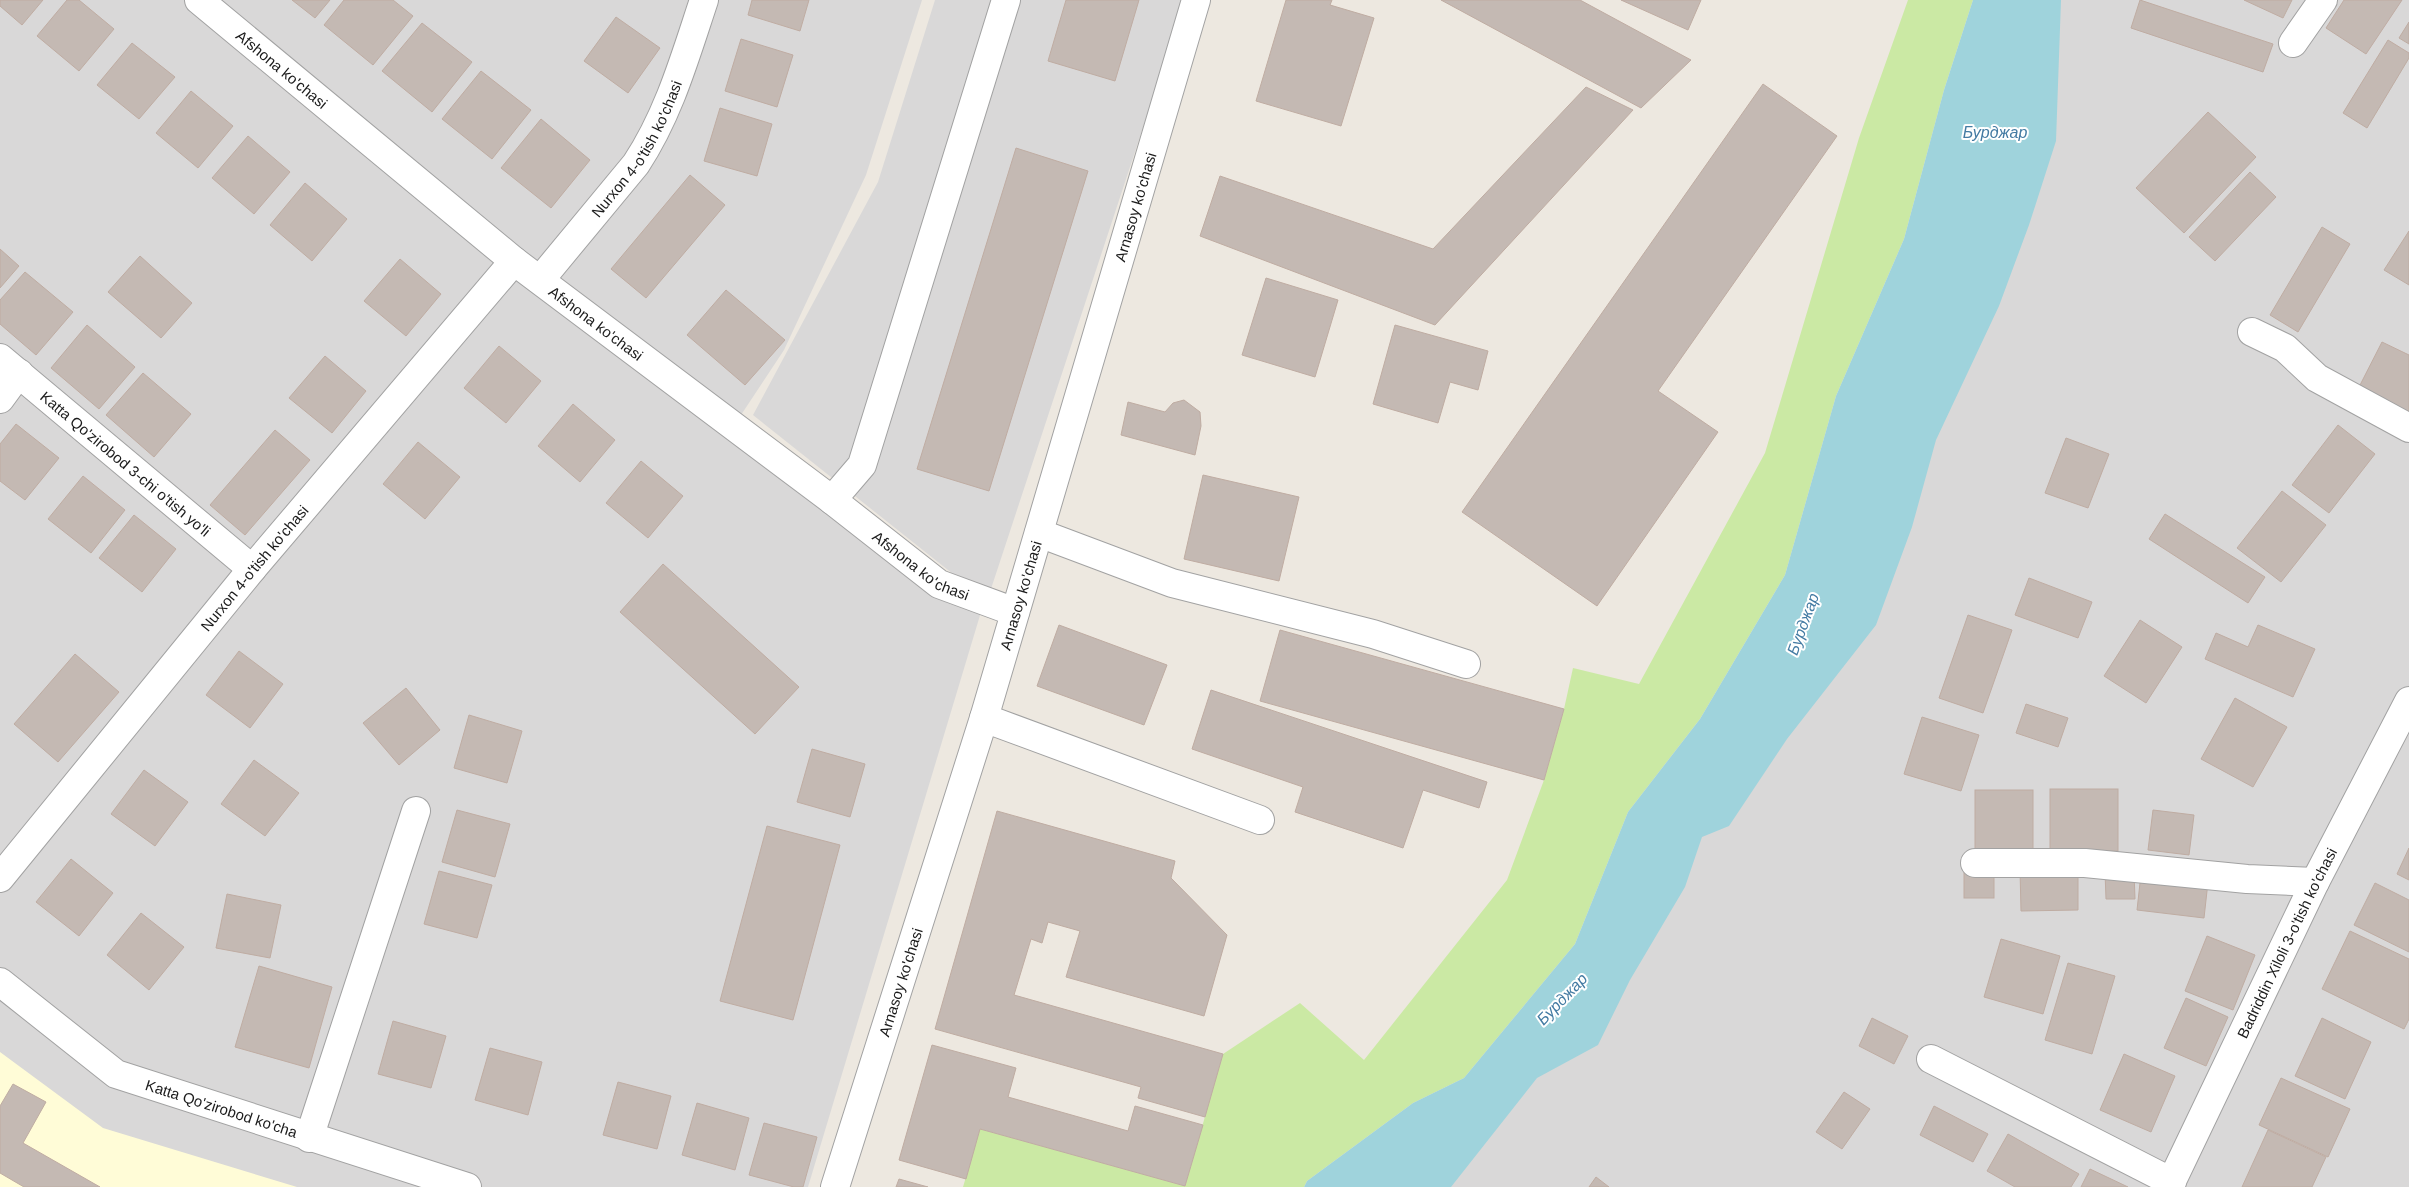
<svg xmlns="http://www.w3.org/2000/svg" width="2409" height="1187" font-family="Arial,sans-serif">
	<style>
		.residential { fill: #d9d8d8 }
		.education { fill: #fffcd7 }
		.grass { fill: #cbe9a4 }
		.water { fill: #9fd3dc }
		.building { fill: #c4b9b3; stroke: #bfaca2 }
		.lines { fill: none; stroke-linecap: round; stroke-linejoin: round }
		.minor-casing { stroke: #a2a2a2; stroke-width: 30 }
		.minor { stroke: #fff; stroke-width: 28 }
		.labels { text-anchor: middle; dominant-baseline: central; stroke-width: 4; stroke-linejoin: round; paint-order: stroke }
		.street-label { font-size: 15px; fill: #1b1b1b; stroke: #fff }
		.water-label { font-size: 16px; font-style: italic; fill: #447ba3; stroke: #fff }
	</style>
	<rect width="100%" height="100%" fill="#ede8e0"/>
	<g class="residential">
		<path d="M0,0H922L866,175L784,350L739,418L981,612L808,1187H0Z"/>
		<path d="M935,0H1185L987,601L753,415L878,182Z"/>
		<path d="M2002,0H2409V1187H1374L1453,1111L1791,659Z"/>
	</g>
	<path class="education" d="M0,1052L103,1128L297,1187H0Z"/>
	<path class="grass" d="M1908,0H1973L1944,90L1904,239L1836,396L1785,575L1700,719L1628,812L1575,944L1464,1078L1413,1103L1307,1181L1304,1187H963L980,1129L1185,1186L1223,1054L1300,1003L1364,1060L1507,880L1544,780L1564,709L1573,668L1639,684L1765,453L1859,138Z"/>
	<path class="water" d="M1973,0H2061L2056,141L2029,225L1999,306L1936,440L1912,527L1876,625L1787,739L1729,826L1702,837L1685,887L1630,980L1598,1045L1537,1078L1451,1187H1304L1307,1181L1413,1103L1464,1078L1575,944L1628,812L1700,719L1785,575L1836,396L1904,239L1944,90Z"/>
	<g class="building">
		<path d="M0,0H43L22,25L0,6Z"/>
		<path d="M67,0H79L114,29L79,71L37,36Z"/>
		<path d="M292,0H330L315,18Z"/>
		<path d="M344,0H393L413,16L373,65L324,25Z"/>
		<path d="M752,0H809L800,31L748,15Z"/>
		<path d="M1066,0H1139L1115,81L1048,61Z"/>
		<path d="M1286,0H1332L1330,5L1374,18L1341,126L1256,101Z"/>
		<path d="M1441,0H1580L1691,60L1641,108Z"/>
		<path d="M1621,0H1701L1688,30Z"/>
		<path d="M2140,0L2273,44L2263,72L2131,28Z"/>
		<path d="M2244,0H2292L2283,18Z"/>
		<path d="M2344,0H2402L2366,54L2326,28Z"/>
		<path d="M616,17L660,48L628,93L584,61Z"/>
		<path d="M2409,22V44L2399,38Z"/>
		<path d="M422,23L472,62L432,112L382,71Z"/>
		<path d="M741,39L793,55L777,107L725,91Z"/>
		<path d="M2388,40L2409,53V58L2367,128L2343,113Z"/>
		<path d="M132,43L175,77L139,119L97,85Z"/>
		<path d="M481,71L531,110L492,159L442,119Z"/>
		<path d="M1763,84L1837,136L1658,391L1718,432L1597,606L1462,512Z"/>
		<path d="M1586,87L1633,110L1435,325L1200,236L1220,176L1433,249Z"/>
		<path d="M191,91L233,126L198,168L156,133Z"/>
		<path d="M720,108L772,124L757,176L704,161Z"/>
		<path d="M2208,112L2256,157L2184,233L2136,188Z"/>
		<path d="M541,119L590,160L551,208L501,168Z"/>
		<path d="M248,136L290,172L254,214L212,178Z"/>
		<path d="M1016,148L1088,171L989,491L917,469Z"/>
		<path d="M2250,172L2276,197L2215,261L2189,237Z"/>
		<path d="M690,175L725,205L646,298L611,269Z"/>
		<path d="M305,183L347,219L312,261L270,225Z"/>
		<path d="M2322,227L2350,244L2298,332L2270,315Z"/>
		<path d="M2409,231V285L2384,270Z"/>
		<path d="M0,249L19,266L0,288Z"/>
		<path d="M140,256L192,303L161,338L108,292Z"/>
		<path d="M400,259L441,294L406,336L364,301Z"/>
		<path d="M25,272L73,312L36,355L0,324V300Z"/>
		<path d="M1266,278L1338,300L1315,377L1242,355Z"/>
		<path d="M726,290L785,340L745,385L687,335Z"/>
		<path d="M87,325L135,367L99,409L51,368Z"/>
		<path d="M1395,325L1488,351L1478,390L1450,382L1438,423L1373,404Z"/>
		<path d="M2382,342L2409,355V415L2358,389Z"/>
		<path d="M499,346L541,381L506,423L464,388Z"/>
		<path d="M325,356L366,391L332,433L289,398Z"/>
		<path d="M143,373L191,414L154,457L106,415Z"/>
		<path d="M1184,400L1200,412L1201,426L1195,455L1121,435L1128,402L1165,412L1173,403Z"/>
		<path d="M573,404L615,440L580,482L538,446Z"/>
		<path d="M16,424L59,458L25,500L0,481V444Z"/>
		<path d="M2338,425L2375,454L2329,513L2292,485Z"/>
		<path d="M275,430L310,460L245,535L210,505Z"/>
		<path d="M2066,438L2109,454L2088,508L2045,493Z"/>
		<path d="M418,442L460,477L425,519L383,484Z"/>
		<path d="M641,461L683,496L648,538L606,503Z"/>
		<path d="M1203,475L1299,497L1279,581L1184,559Z"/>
		<path d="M83,476L125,510L91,553L48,519Z"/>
		<path d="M2282,491L2326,525L2281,582L2237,548Z"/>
		<path d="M2165,514L2265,577L2248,603L2149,539Z"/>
		<path d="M134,515L176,549L142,592L99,558Z"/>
		<path d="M663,564L799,687L755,734L620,612Z"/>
		<path d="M2029,578L2092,602L2078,638L2015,615Z"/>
		<path d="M1968,615L2012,630L1983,713L1939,698Z"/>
		<path d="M2140,620L2182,647L2146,703L2104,676Z"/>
		<path d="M1059,625L1167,665L1144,725L1037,686Z"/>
		<path d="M2258,625L2315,649L2293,697L2205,659L2216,633L2248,647Z"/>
		<path d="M1280,630L1564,709L1544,780L1260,701Z"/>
		<path d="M239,651L283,684L250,728L206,695Z"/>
		<path d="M75,654L119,692L58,762L14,724Z"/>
		<path d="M406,688L440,730L399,765L363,723Z"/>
		<path d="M1211,690L1487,782L1479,808L1423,790L1403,848L1295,812L1303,787L1192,749Z"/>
		<path d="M2235,698L2287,727L2253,787L2201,759Z"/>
		<path d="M2026,704L2068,718L2058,747L2016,733Z"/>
		<path d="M469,715L522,731L507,783L454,768Z"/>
		<path d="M1922,717L1979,735L1961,791L1904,774Z"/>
		<path d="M812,749L865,764L850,817L797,802Z"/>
		<path d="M254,760L299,793L265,836L221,804Z"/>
		<path d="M144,770L188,802L155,846L111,814Z"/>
		<rect x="2050" y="789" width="68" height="62"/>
		<rect x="1975" y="790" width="58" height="61"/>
		<path d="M457,810L510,824L495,877L442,862Z"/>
		<path d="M2153,810L2194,815L2189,855L2148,850Z"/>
		<path d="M997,811L1175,861L1171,878L1227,935L1204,1016L1066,977L1080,931L1048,922L1042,943L1031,939L1014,995L1223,1054L1205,1117L1138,1098L1141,1087L935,1029Z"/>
		<path d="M767,826L840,845L793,1020L720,1001Z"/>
		<path d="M2409,848V880L2397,874Z"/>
		<path d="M71,859L113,893L79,936L36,902Z"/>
		<rect x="1964" y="868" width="30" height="30"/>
		<path d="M2020,869H2078V910L2021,911Z"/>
		<path d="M439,871L492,885L477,938L424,924Z"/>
		<path d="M2105,872H2134L2135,899H2106Z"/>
		<path d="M2141,874L2208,882L2204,918L2137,910Z"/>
		<path d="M2375,883L2409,900V952L2354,925Z"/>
		<path d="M227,894L281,905L270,958L216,948Z"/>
		<path d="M141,913L184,947L149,990L107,955Z"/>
		<path d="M2350,931L2409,959V1019L2404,1029L2322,989Z"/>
		<path d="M2207,936L2255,955L2233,1010L2185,991Z"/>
		<path d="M2001,939L2060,956L2043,1014L1984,997Z"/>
		<path d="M2068,963L2115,976L2092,1054L2045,1040Z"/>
		<path d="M259,966L332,987L309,1068L235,1047Z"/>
		<path d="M2186,998L2228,1017L2206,1066L2164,1048Z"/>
		<path d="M1872,1018L1908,1036L1894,1064L1859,1046Z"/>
		<path d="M2322,1018L2371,1042L2345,1099L2295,1076Z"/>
		<path d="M393,1021L446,1036L431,1088L378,1074Z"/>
		<path d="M932,1045L1016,1068L1008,1097L1128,1131L1135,1106L1203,1125L1185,1186L980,1129L966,1179L899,1160Z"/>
		<path d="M490,1048L542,1062L528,1115L475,1100Z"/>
		<path d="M2124,1054L2175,1076L2151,1132L2100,1110Z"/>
		<path d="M2281,1078L2350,1109L2328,1157L2259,1125Z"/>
		<path d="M618,1082L671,1096L657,1149L603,1135Z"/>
		<path d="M13,1084L46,1102L23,1143L100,1187H24L0,1173V1106Z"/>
		<path d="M1844,1092L1870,1109L1842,1149L1816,1132Z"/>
		<path d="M697,1103L749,1118L735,1170L682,1155Z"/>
		<path d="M1934,1106L1988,1134L1973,1162L1920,1135Z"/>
		<path d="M764,1123L817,1137L803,1187H794L749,1175Z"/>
		<path d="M2268,1130L2326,1157L2312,1187H2242Z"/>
		<path d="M2008,1134L2079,1174L2071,1187H2015L1987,1171Z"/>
		<path d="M2090,1169L2128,1187H2081Z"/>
		<path d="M1596,1177L1609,1187H1589Z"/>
		<path d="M899,1179L928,1187H896Z"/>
	</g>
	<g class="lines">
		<defs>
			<g id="minor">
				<path id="s1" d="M199,0L514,261L832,500L939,584L1015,612"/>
				<path d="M2293,43L2323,0"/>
				<path id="s2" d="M540,280L636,164C669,114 685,57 704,0"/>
				<path d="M2252,332L2285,348L2317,378L2409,428"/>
				<path id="s3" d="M0,358L252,569"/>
				<path d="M0,399L19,373"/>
				<path d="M832,500L862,465L1006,0"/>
				<path d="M1039,533L1172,583L1373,634L1466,664"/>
				<path d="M984,718L1260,820"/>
				<path d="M1975,863H2085L2247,879L2315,882"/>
				<path id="s4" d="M0,878L252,569L514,261"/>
				<path id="s5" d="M0,982L116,1074L467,1187"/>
				<path d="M1931,1059L2172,1182"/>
				<path d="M309,1138L416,811"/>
				<path id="s6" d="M835,1187L984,718L1196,0"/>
				<path id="s7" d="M2169,1187L2315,882L2409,701"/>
			</g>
		</defs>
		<use href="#minor" class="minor-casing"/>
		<use href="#minor" class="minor"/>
	</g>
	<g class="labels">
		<g class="street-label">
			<text stroke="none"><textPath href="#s1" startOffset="108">Afshona ko'chasi</textPath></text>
			<text stroke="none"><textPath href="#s2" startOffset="164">Nurxon 4-o'tish ko'chasi</textPath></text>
			<text stroke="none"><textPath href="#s6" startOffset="1025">Arnasoy ko'chasi</textPath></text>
			<text stroke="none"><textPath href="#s1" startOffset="512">Afshona ko'chasi</textPath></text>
			<text stroke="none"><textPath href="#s3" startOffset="164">Katta Qo'zirobod 3-chi o'tish yo'li</textPath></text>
			<text stroke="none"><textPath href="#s1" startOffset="918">Afshona ko'chasi</textPath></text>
			<text stroke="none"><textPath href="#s4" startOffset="401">Nurxon 4-o'tish ko'chasi</textPath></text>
			<text stroke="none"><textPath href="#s6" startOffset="620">Arnasoy ko'chasi</textPath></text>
			<text stroke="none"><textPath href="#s7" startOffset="271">Badriddin Xiloli 3-o'tish ko'chasi</textPath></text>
			<text stroke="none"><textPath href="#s6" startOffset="215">Arnasoy ko'chasi</textPath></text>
			<text stroke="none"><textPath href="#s5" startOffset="259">Katta Qo'zirobod ko'cha</textPath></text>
		</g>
		<g class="water-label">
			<text x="1995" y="132">Бурджар</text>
			<text transform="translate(1803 624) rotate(-70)">Бурджар</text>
			<text transform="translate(1562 999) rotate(-46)">Бурджар</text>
		</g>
	</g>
</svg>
